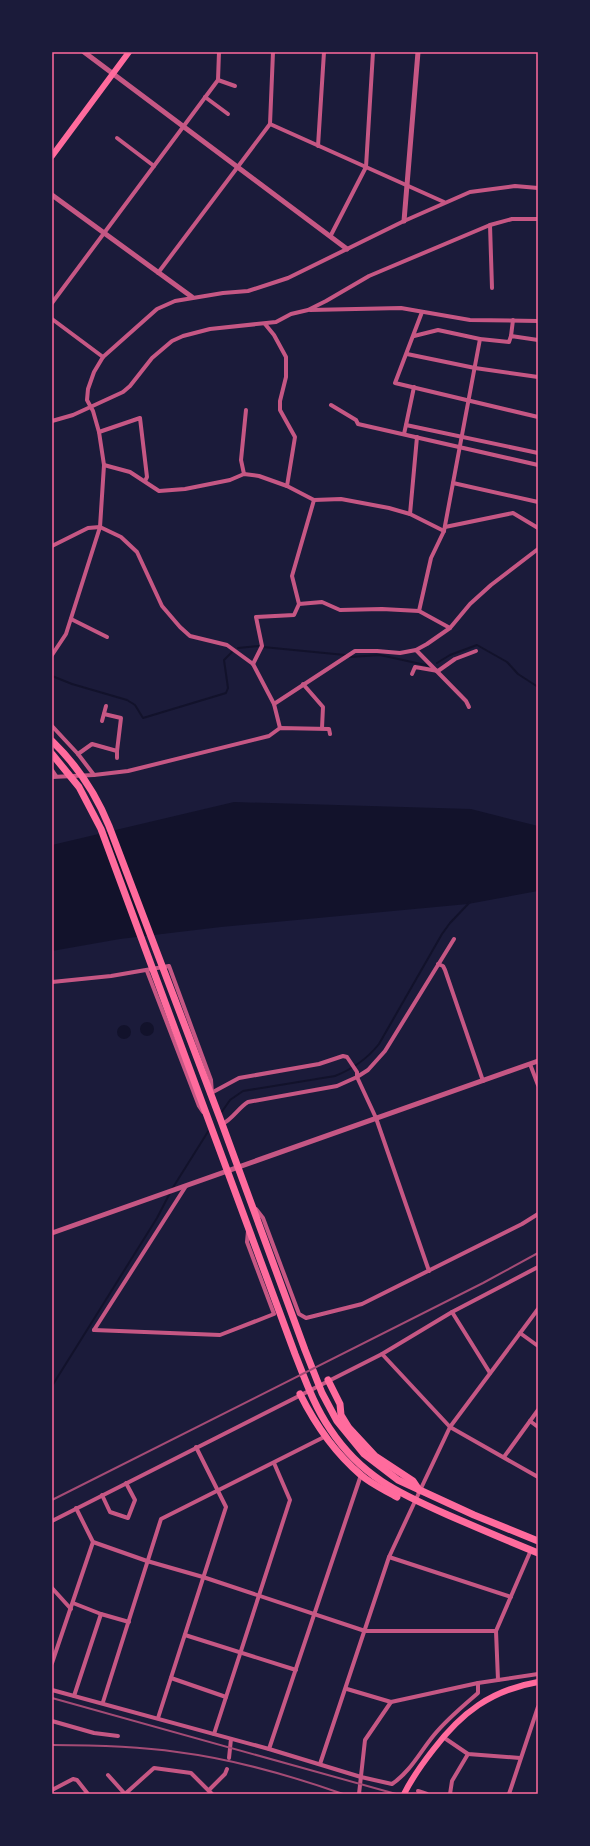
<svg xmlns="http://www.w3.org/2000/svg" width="590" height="1846" font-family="'Fira Sans Condensed',sans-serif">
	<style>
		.water { fill: #12122b }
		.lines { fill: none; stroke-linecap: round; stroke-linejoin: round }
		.stream { stroke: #12122b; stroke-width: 2 }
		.minor { stroke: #c65784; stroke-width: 4 }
		.tertiary { stroke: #c65784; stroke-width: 5 }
		.secondary { stroke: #ff6b9d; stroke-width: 6 }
		.trunk { stroke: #ff6b9d; stroke-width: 7 }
		.rail { stroke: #a44b75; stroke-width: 2 }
		.neatline { fill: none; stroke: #ff6b9d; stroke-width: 1.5 }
	</style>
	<rect width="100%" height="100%" fill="#1b1b3a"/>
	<g class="water">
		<path d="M234,802L471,809L538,826V891L468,904L221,927L120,939L52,951V845Z"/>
		<circle cx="147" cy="1029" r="7"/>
		<circle cx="124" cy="1032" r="7"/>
	</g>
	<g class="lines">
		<g class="stream">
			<path d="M263,647L345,655"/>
			<path d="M238,648L259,646"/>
			<path d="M350,657L380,655L430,666"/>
			<path d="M437,663L450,655L477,645L507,662L518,674L538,687"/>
			<path d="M52,676L72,684L127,700L135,705L143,718L226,693L228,688L224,660L233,651"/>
			<path d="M221,1113L230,1100L243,1091L335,1076C353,1069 367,1059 379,1044L442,934L450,923L470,902"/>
			<path d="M172,1189L209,1130"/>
			<path d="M52,1386L157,1218L170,1193"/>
		</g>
		<g class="minor">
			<path d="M218,80L235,86"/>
			<path d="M205,97L228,114"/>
			<path d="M270,124L444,202"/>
			<path d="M117,138L154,166"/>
			<path d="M318,146L324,52"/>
			<path d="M490,225L492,288"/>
			<path d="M331,235L366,167L373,52"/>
			<path d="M158,273L270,124L273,52"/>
			<path d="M52,303L218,80L219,52"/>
			<path d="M310,310L401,308L470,320L538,321"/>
			<path d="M422,312L395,383L538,417"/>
			<path d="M52,319L103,357"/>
			<path d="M265,324L274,335L286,357V377L280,401V410L295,437L287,486"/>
			<path d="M414,336L438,330L480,339L509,342L511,336L538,340"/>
			<path d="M511,336L513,320"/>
			<path d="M407,354L475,368L538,377"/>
			<path d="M331,405L356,420L358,424L538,465"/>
			<path d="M52,421L73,415L123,392L130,386L152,358L172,341L183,336L210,329L276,322L291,314L308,310L326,301L369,276L490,225L512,219H538"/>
			<path d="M406,425L414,387"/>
			<path d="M99,432L140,418L147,477L145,481"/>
			<path d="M404,434L406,425L538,453"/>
			<path d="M104,465L130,472L159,491L185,489L230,480L244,474L259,476L287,486L314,500L341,499L389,508L410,514L444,531"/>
			<path d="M244,474L241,460L246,410"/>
			<path d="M453,483L538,502"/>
			<path d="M410,514L417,437"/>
			<path d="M445,527L513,513L538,528"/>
			<path d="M52,546L88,528L100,527L121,537L137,552L162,606L180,627L190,636L227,645L253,664L274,704"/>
			<path d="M299,604L292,576L314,500"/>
			<path d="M419,611L431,558L444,531L480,339"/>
			<path d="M71,619L107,637"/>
			<path d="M416,650L466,701L469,707"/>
			<path d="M52,655L66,634L100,527L104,465L99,432L93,411L87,400L88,389L94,372L103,357L157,309L175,301L223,293L248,291L288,278L404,221L470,192L515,186L538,188"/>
			<path d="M253,664L262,646L256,617L294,615L299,604L322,602L340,610L382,609L419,611L450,628"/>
			<path d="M412,674L415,667L438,671L455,659L476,651"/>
			<path d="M303,684L323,707L322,728"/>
			<path d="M104,714L121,718L117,751"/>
			<path d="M102,721L106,706"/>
			<path d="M52,726L78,754L94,775"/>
			<path d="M280,728L274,704L355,651H377L400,653L416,650L427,644L450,628L470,604L491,585L538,549"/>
			<path d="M78,754L92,744L117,751V758"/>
			<path d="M52,770L56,776"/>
			<path d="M52,777L94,775L128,771L269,736L280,728L329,729L330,734"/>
			<path d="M438,964L443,966L445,970L483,1081"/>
			<path d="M147,971L199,1106L203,1112"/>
			<path d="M52,982L111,976L169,966L211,1080L212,1094"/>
			<path d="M530,1064L538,1085"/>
			<path d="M213,1092L239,1078L319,1064L343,1056L347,1057L357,1072V1077L376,1118L429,1271"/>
			<path d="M222,1124C232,1120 238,1108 248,1102L337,1086L357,1077L368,1070L385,1051L454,939"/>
			<path d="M256,1209L263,1218L299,1314L306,1318L362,1304L522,1224L538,1214"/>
			<path d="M452,1312L490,1373"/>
			<path d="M94,1330L220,1335L274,1314L247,1242L248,1231"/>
			<path d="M94,1330L186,1186"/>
			<path d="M520,1333L538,1346"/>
			<path d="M382,1354L450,1427L538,1477"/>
			<path d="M530,1421L538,1427"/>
			<path d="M504,1457L538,1410"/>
			<path d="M102,1495L110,1512L128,1518L135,1500L126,1483"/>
			<path d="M76,1508L93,1542L147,1561L203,1577L365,1631H496"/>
			<path d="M52,1521L382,1354L452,1312L538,1267"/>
			<path d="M389,1557L511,1597"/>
			<path d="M52,1588L71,1609"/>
			<path d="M73,1603L101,1614L129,1622"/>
			<path d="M185,1635L296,1670"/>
			<path d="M52,1663L93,1542"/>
			<path d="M171,1678L226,1697"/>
			<path d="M498,1680L496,1631L531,1550"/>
			<path d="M347,1689L391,1702L478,1683L538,1674"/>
			<path d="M52,1690L269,1749L361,1777L392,1784C410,1772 420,1752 434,1735C447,1719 463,1706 478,1693V1683"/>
			<path d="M74,1696L101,1614"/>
			<path d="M103,1702L161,1519L326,1436"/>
			<path d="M158,1718L226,1507L196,1447"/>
			<path d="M52,1721L94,1733L118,1736"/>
			<path d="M214,1734L290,1500L274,1463"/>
			<path d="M443,1737L468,1754L520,1758"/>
			<path d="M269,1749L361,1475"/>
			<path d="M229,1758L231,1739"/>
			<path d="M320,1764L389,1557L424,1482L450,1427L538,1309"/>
			<path d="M108,1775L125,1794L154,1768L191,1773L212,1794"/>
			<path d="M52,1790L73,1779L77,1780L88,1794"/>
			<path d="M209,1790L225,1774L227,1769"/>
			<path d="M418,1791L427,1794"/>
			<path d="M359,1794L365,1740L391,1702"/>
			<path d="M450,1794L452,1781L468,1754"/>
			<path d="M509,1794L538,1707"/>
		</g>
		<g class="tertiary">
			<path d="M84,52L347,249"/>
			<path d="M52,195L192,297"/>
			<path d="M404,221L418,52"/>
			<path d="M52,1233L538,1061"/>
		</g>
		<g class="secondary">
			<path d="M52,156L129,52"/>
			<path d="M404,1794C412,1778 422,1764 433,1750C461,1713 491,1690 538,1682"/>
		</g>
		<g class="trunk">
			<path d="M52,741C77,765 96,794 109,826L221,1121L305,1350L322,1393L337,1421L364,1454L398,1480L474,1515L538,1541"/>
			<path d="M52,754L79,787L101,829L295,1354C305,1379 314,1406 330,1429C361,1476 398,1493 448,1515C478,1528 508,1541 538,1553"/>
			<path d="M328,1380L340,1404L341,1415L349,1428L375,1456L413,1481L419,1490"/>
			<path d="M300,1394C315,1424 335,1453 361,1475C371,1484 385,1490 397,1497"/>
		</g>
		<g class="rail">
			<path d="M52,1500L483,1283L538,1253"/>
			<path d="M52,1698L396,1794"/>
			<path d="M52,1745C94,1745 136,1746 177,1752C233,1759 289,1775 343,1794"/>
		</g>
	</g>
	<rect width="590" height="1846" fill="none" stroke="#1b1b3a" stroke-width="106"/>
	<rect x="53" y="53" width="484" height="1740" class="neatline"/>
</svg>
